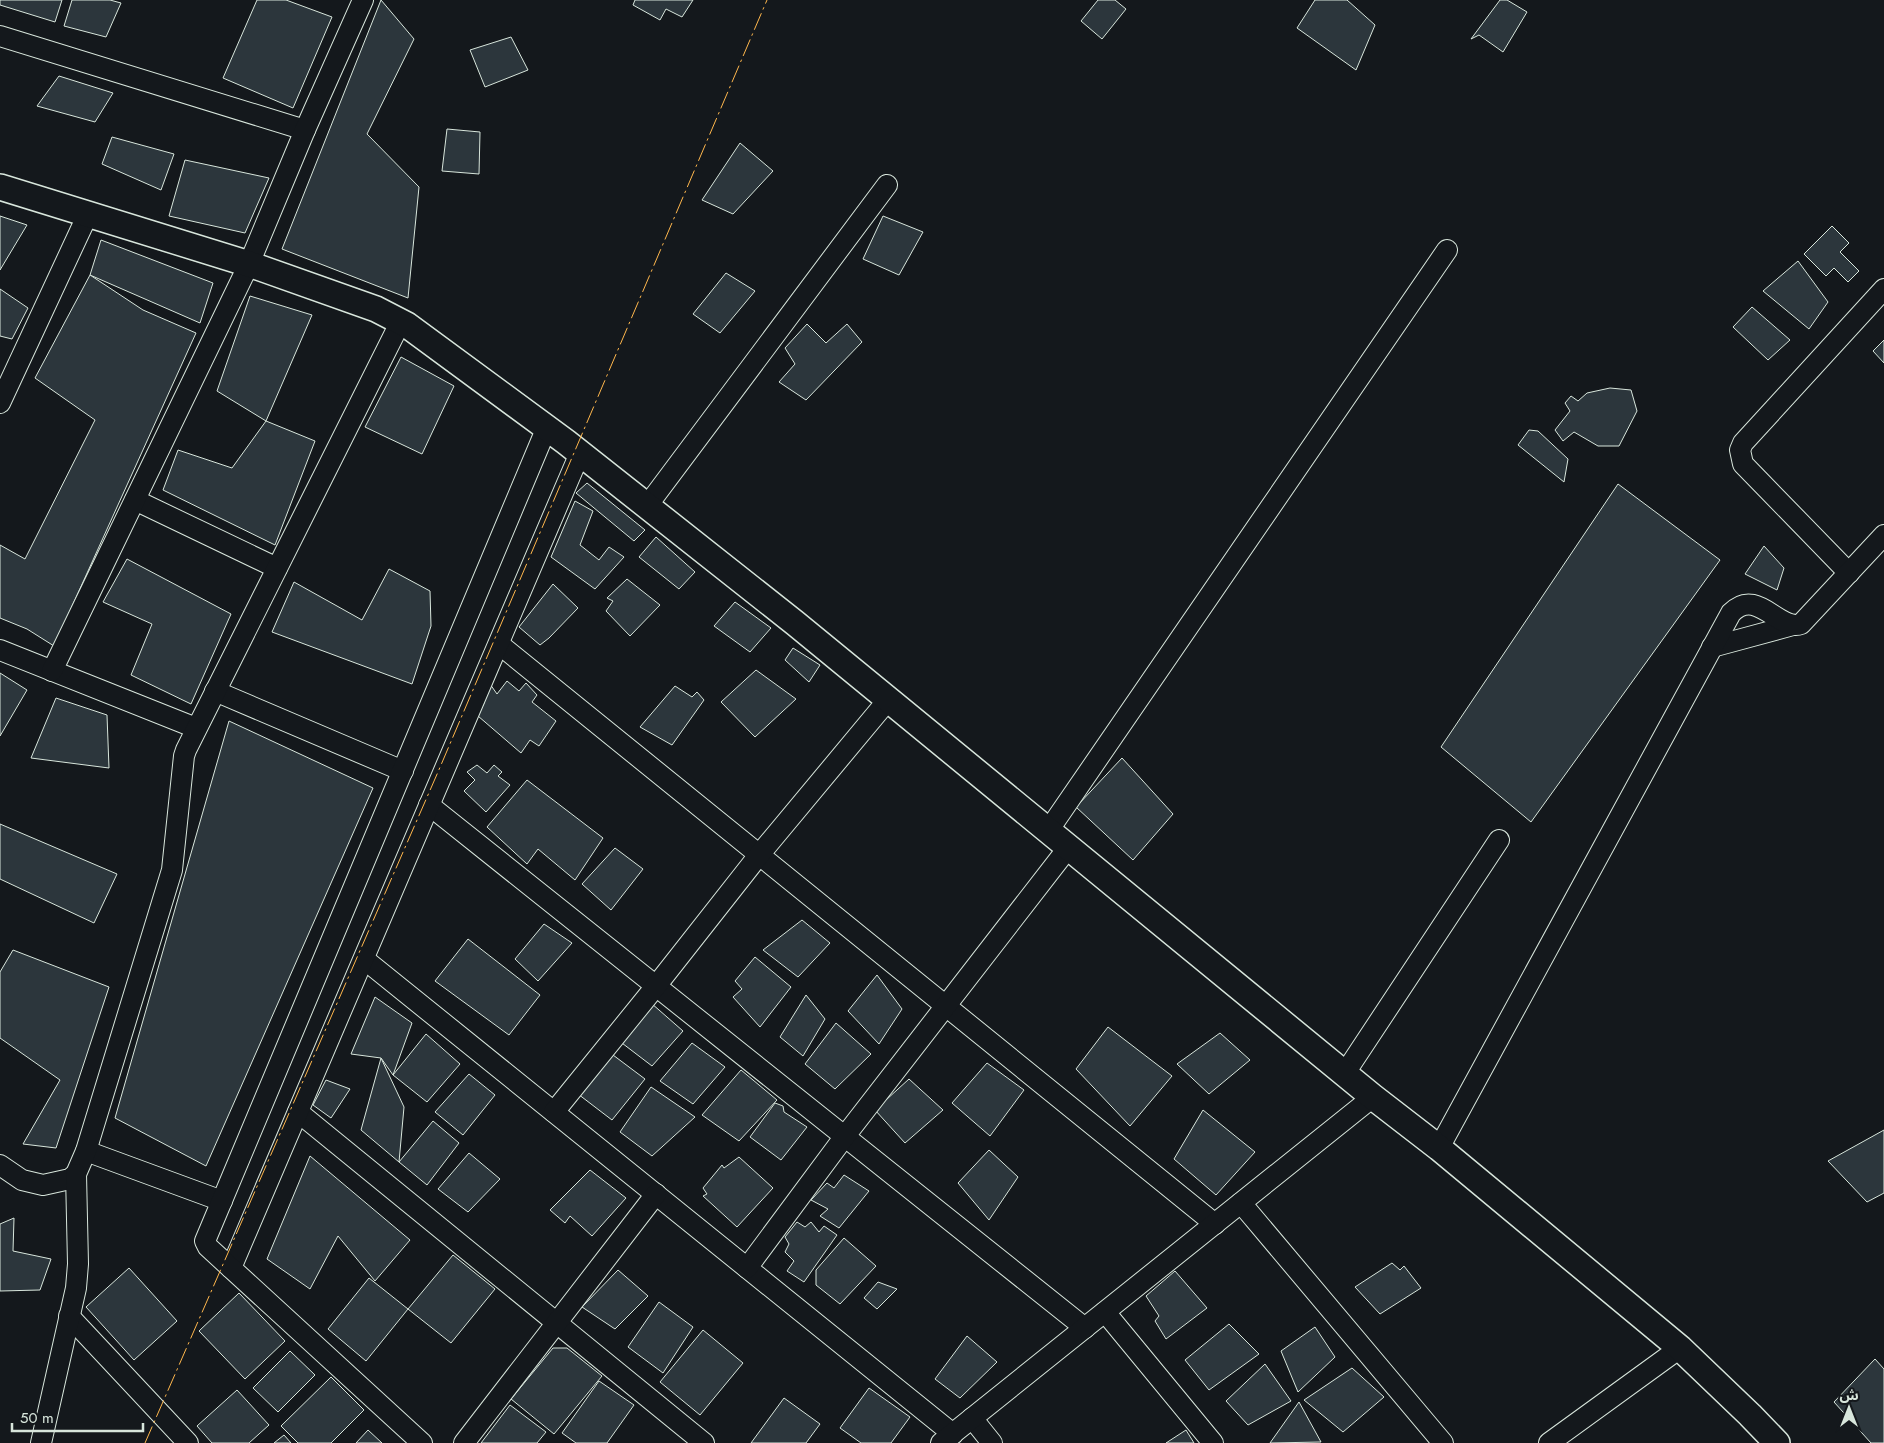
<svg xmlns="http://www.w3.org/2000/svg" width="1884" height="1443" font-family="Jost,'Noto Sans Arabic',sans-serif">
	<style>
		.building { fill: #2c363c; stroke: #d8e6dc }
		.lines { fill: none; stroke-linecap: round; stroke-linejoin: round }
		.minor-casing { stroke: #d8e6dc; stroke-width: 22 }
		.major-casing { stroke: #d8e6dc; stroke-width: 28 }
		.minor { stroke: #14181c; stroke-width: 20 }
		.major { stroke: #14181c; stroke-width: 25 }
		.power { stroke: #ffb74d; stroke-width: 1; stroke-dasharray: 18 4 2.5 4; stroke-linecap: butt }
	</style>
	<rect width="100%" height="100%" fill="#14181c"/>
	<g class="building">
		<path d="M0,0H62L55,22L0,5Z"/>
		<path d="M72,0H110L121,3L106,37L64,26Z"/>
		<path d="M257,0H286L332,17L293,108L223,78Z"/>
		<path d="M381,0L414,39L367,134L419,187L408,298L282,249Z"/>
		<path d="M635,0H693L682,17L666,9L660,20L633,5Z"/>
		<path d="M1098,0H1115L1126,9L1102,39L1081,21Z"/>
		<path d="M1315,0H1347L1375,25L1356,70L1297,28Z"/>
		<path d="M1500,0H1507L1527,12L1503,52L1479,35L1471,39Z"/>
		<path d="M511,37L528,70L485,87L470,50Z"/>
		<path d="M59,76L113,93L95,122L37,106Z"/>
		<path d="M447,129L480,132L479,174L442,171Z"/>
		<path d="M112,137L174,154L161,190L102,164Z"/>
		<path d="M740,143L773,171L733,214L702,200Z"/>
		<path d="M185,160L269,178L245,233L169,216Z"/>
		<path d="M0,216L27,225L0,270Z"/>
		<path d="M883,216L923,232L899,275L863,259Z"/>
		<path d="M1832,226L1849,243L1840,252L1859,271L1848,282L1834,268L1826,276L1804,254Z"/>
		<path d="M101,240L213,283L200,323L90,275Z"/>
		<path d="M1798,261L1828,302L1809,329L1763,291Z"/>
		<path d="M726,273L755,291L720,333L693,314Z"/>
		<path d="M90,275L143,310L196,333L54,646L27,629L0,618V545L25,559L95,420L35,378Z"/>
		<path d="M0,289L28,308L12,339L0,336Z"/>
		<path d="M250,296L312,315L266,421L217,391Z"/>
		<path d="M1752,307L1790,340L1768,360L1733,327Z"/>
		<path d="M807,324L826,343L847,324L862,342L806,400L779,382L795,364L785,348Z"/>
		<path d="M1884,340V363L1873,351Z"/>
		<path d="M401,357L454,386L422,454L365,427Z"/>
		<path d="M1610,388L1631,390L1637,411L1619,446H1598L1574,432L1563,441L1555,430L1570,411L1565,403L1571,396L1578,401L1587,393Z"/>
		<path d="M266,421L315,441L275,545L163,490L178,450L232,468Z"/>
		<path d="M1529,430L1538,431L1568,459L1564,482L1518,445Z"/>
		<path d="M587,483L645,530L634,541L576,493Z"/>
		<path d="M1618,484L1720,560L1531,822L1441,747Z"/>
		<path d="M575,501L593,511L580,545L599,560L609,547L624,557L595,589L551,557Z"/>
		<path d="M656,537L695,572L679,589L639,557Z"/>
		<path d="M1764,546L1784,568L1777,590L1745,574Z"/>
		<path d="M127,559L231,614L191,704L131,675L152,624L103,602Z"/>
		<path d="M389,569L430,591L431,626L412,684L272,632L294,582L362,620Z"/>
		<path d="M627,579L660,605L630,636L606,611L613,601L607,598Z"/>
		<path d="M553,584L578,608L549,638L540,645L519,627Z"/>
		<path d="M735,602L771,628L750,652L714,626Z"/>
		<path d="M793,648L820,665L809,682L785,660Z"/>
		<path d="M756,670L796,699L755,737L721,702Z"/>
		<path d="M0,673L27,690L0,736Z"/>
		<path d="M507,681L519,691L526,683L537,695L532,702L556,721L539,746L530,740L521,753L478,716L484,703L476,696L490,684L497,694Z"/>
		<path d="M675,686L692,697L697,692L704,700L672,745L640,727Z"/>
		<path d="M56,698L107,715L109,768L31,758Z"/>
		<path d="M229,721L373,788L206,1166L115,1118Z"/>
		<path d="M1122,758L1173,814L1133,860L1076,807Z"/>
		<path d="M477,765L487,773L494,765L502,772L498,776L510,785L486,812L464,791L475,780L467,772Z"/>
		<path d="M527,780L603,838L575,880L538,849L527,864L487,827Z"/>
		<path d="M0,824L117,874L94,923L0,879Z"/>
		<path d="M615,848L643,869L611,910L582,884Z"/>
		<path d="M802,920L830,943L798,977L763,950Z"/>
		<path d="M544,924L572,943L538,981L515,959Z"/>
		<path d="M468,939L540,995L509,1035L435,981Z"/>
		<path d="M13,950L109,987L56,1148L23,1144L60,1080L0,1038V972Z"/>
		<path d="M755,957L791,987L760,1027L733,997L742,989L735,981Z"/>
		<path d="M877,975L902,1009L879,1044L848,1011Z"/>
		<path d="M806,995L825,1019L803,1056L780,1037Z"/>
		<path d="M375,997L412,1023L393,1075L381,1058L351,1054Z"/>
		<path d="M651,1003L683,1031L652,1066L618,1040Z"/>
		<path d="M836,1023L871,1054L835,1089L805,1064Z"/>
		<path d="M1108,1027L1172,1076L1130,1126L1076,1069Z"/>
		<path d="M1220,1033L1250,1060L1209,1094L1177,1064Z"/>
		<path d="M426,1034L460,1064L427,1102L393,1075Z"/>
		<path d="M692,1043L725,1067L693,1104L660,1081Z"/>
		<path d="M613,1055L645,1079L612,1120L578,1094Z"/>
		<path d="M381,1058L404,1107L399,1162L361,1130Z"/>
		<path d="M987,1063L1024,1090L990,1136L952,1103Z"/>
		<path d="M741,1070L777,1100L739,1141L702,1115Z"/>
		<path d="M469,1074L495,1095L463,1135L435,1112Z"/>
		<path d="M909,1079L943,1110L905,1143L875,1110Z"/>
		<path d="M326,1080L350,1089L331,1118L313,1105Z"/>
		<path d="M651,1087L695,1117L652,1156L620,1132Z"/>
		<path d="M775,1103L783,1106L784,1112L807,1127L781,1160L750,1137Z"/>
		<path d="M1203,1110L1255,1152L1216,1195L1174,1159Z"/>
		<path d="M433,1121L459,1143L427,1185L399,1162Z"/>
		<path d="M1884,1130V1193L1867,1202L1828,1161Z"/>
		<path d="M989,1150L1018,1177L989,1220L958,1183Z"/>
		<path d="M469,1153L500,1179L468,1212L438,1189Z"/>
		<path d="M310,1156L410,1240L375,1281L338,1236L310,1289L267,1259Z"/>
		<path d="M739,1157L773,1188L737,1227L703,1196L707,1194L703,1188L722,1165L724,1168Z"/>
		<path d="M590,1170L626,1198L592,1236L570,1216L565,1223L550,1210Z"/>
		<path d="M844,1175L869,1191L839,1228L820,1216L828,1209L811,1200L827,1183L834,1188Z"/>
		<path d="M14,1218L13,1251L51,1259L40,1290L0,1291V1224Z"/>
		<path d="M797,1222L805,1227L811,1222L819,1232L824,1226L837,1235L804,1282L787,1271L794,1261L785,1252L789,1244L785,1237Z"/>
		<path d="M844,1238L876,1266L840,1304L816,1285V1270Z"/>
		<path d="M453,1255L495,1289L451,1343L408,1309Z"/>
		<path d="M1392,1263L1400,1270L1404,1266L1421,1288L1380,1314L1355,1287Z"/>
		<path d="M129,1268L177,1321L134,1360L86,1307Z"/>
		<path d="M618,1270L648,1296L615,1329L582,1307Z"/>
		<path d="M1175,1271L1207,1308L1166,1339L1155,1321L1159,1316L1146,1296Z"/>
		<path d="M369,1278L408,1309L366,1361L328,1329Z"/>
		<path d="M878,1282L897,1289L877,1309L864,1298Z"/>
		<path d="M239,1293L285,1341L245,1379L199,1331Z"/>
		<path d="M659,1302L693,1327L663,1373L628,1347Z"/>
		<path d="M1229,1324L1259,1354L1209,1390L1185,1360Z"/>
		<path d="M1315,1327L1335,1357L1298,1392L1281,1351Z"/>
		<path d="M703,1330L743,1363L700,1415L660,1382Z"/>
		<path d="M967,1336L997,1362L960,1398L935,1379Z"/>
		<path d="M553,1348H567L602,1376L554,1434L511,1399Z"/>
		<path d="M290,1351L315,1375L278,1412L253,1388Z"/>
		<path d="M1875,1359L1884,1369V1443H1871L1834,1402Z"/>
		<path d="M1265,1364L1291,1401L1248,1425L1226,1401Z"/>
		<path d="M1352,1368L1384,1397L1343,1432L1304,1400Z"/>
		<path d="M331,1377L364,1410L331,1443H298L281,1426Z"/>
		<path d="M599,1381L634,1405L607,1443H576L562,1433Z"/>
		<path d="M869,1388L910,1417L891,1443H861L840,1428Z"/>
		<path d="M237,1390L269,1425L249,1443H212L197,1426Z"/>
		<path d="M784,1398L820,1424L806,1443H751Z"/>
		<path d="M1299,1402L1321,1442L1270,1443Z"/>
		<path d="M510,1405L546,1432L537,1443H481Z"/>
		<path d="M368,1430L382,1443H356Z"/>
		<path d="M1186,1430L1194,1443H1166Z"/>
		<path d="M284,1435L291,1443H274Z"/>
	</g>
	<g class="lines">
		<defs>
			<g id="minor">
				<path d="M0,36L305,130"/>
				<path d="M0,403L88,214"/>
				<path d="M135,500L277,568"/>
				<path d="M647,506L887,185"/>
				<path d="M1849,573L1743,464L1740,450L1743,443L1884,289"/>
				<path d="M499,644L1215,1224"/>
				<path d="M1712,647L1793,625"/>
				<path d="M0,650L196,728"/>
				<path d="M52,671L249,264L305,130L363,0"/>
				<path d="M215,691L403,771"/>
				<path d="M429,805L1085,1328"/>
				<path d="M1048,831L1447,250"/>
				<path d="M364,959L953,1434"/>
				<path d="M1345,1073L1499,840"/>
				<path d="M298,1112L704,1443"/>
				<path d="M554,1112L656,986L759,855L888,700"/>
				<path d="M1439,1148L1731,613C1757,586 1779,632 1801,624L1884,535"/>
				<path d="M86,1151L222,1201"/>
				<path d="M0,1165L22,1180L43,1185L70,1179L76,1174L86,1151L172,870L184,756L186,750L401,321"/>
				<path d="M1241,1203L1443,1443"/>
				<path d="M231,1268L580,453"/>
				<path d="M747,1268L845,1136L1068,848"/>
				<path d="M1105,1312L1213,1443"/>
				<path d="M69,1316L188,1443"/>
				<path d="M972,1418L992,1443"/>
				<path d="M41,1443L76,1288L78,1264L76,1174"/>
				<path d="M422,1443L208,1247L205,1241L547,427"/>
				<path d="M464,1443L656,1194"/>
				<path d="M941,1443L1373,1097"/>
				<path d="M1549,1443L1680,1348"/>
			</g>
			<path id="major" d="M0,187L249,264L376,309L407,325L566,442L795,623L1373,1097L1439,1148L1680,1348L1750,1415L1777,1443"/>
		</defs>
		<use href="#minor" class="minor-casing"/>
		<use href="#major" class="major-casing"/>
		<use href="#minor" class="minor"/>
		<use href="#major" class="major"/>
		<path class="power" d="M145,1443L438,772L767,0"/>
	</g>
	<g transform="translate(1849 1408)" stroke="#14181c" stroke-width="4" paint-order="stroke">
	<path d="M0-4L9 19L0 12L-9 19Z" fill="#d8e6dc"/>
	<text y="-8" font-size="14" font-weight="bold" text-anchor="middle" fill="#d8e6dc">ش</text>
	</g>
	<path d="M12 1423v8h131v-8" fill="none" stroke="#d8e6dc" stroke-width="2.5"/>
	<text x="20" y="1423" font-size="15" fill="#d8e6dc" stroke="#14181c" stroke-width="4" paint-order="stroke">50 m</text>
</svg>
